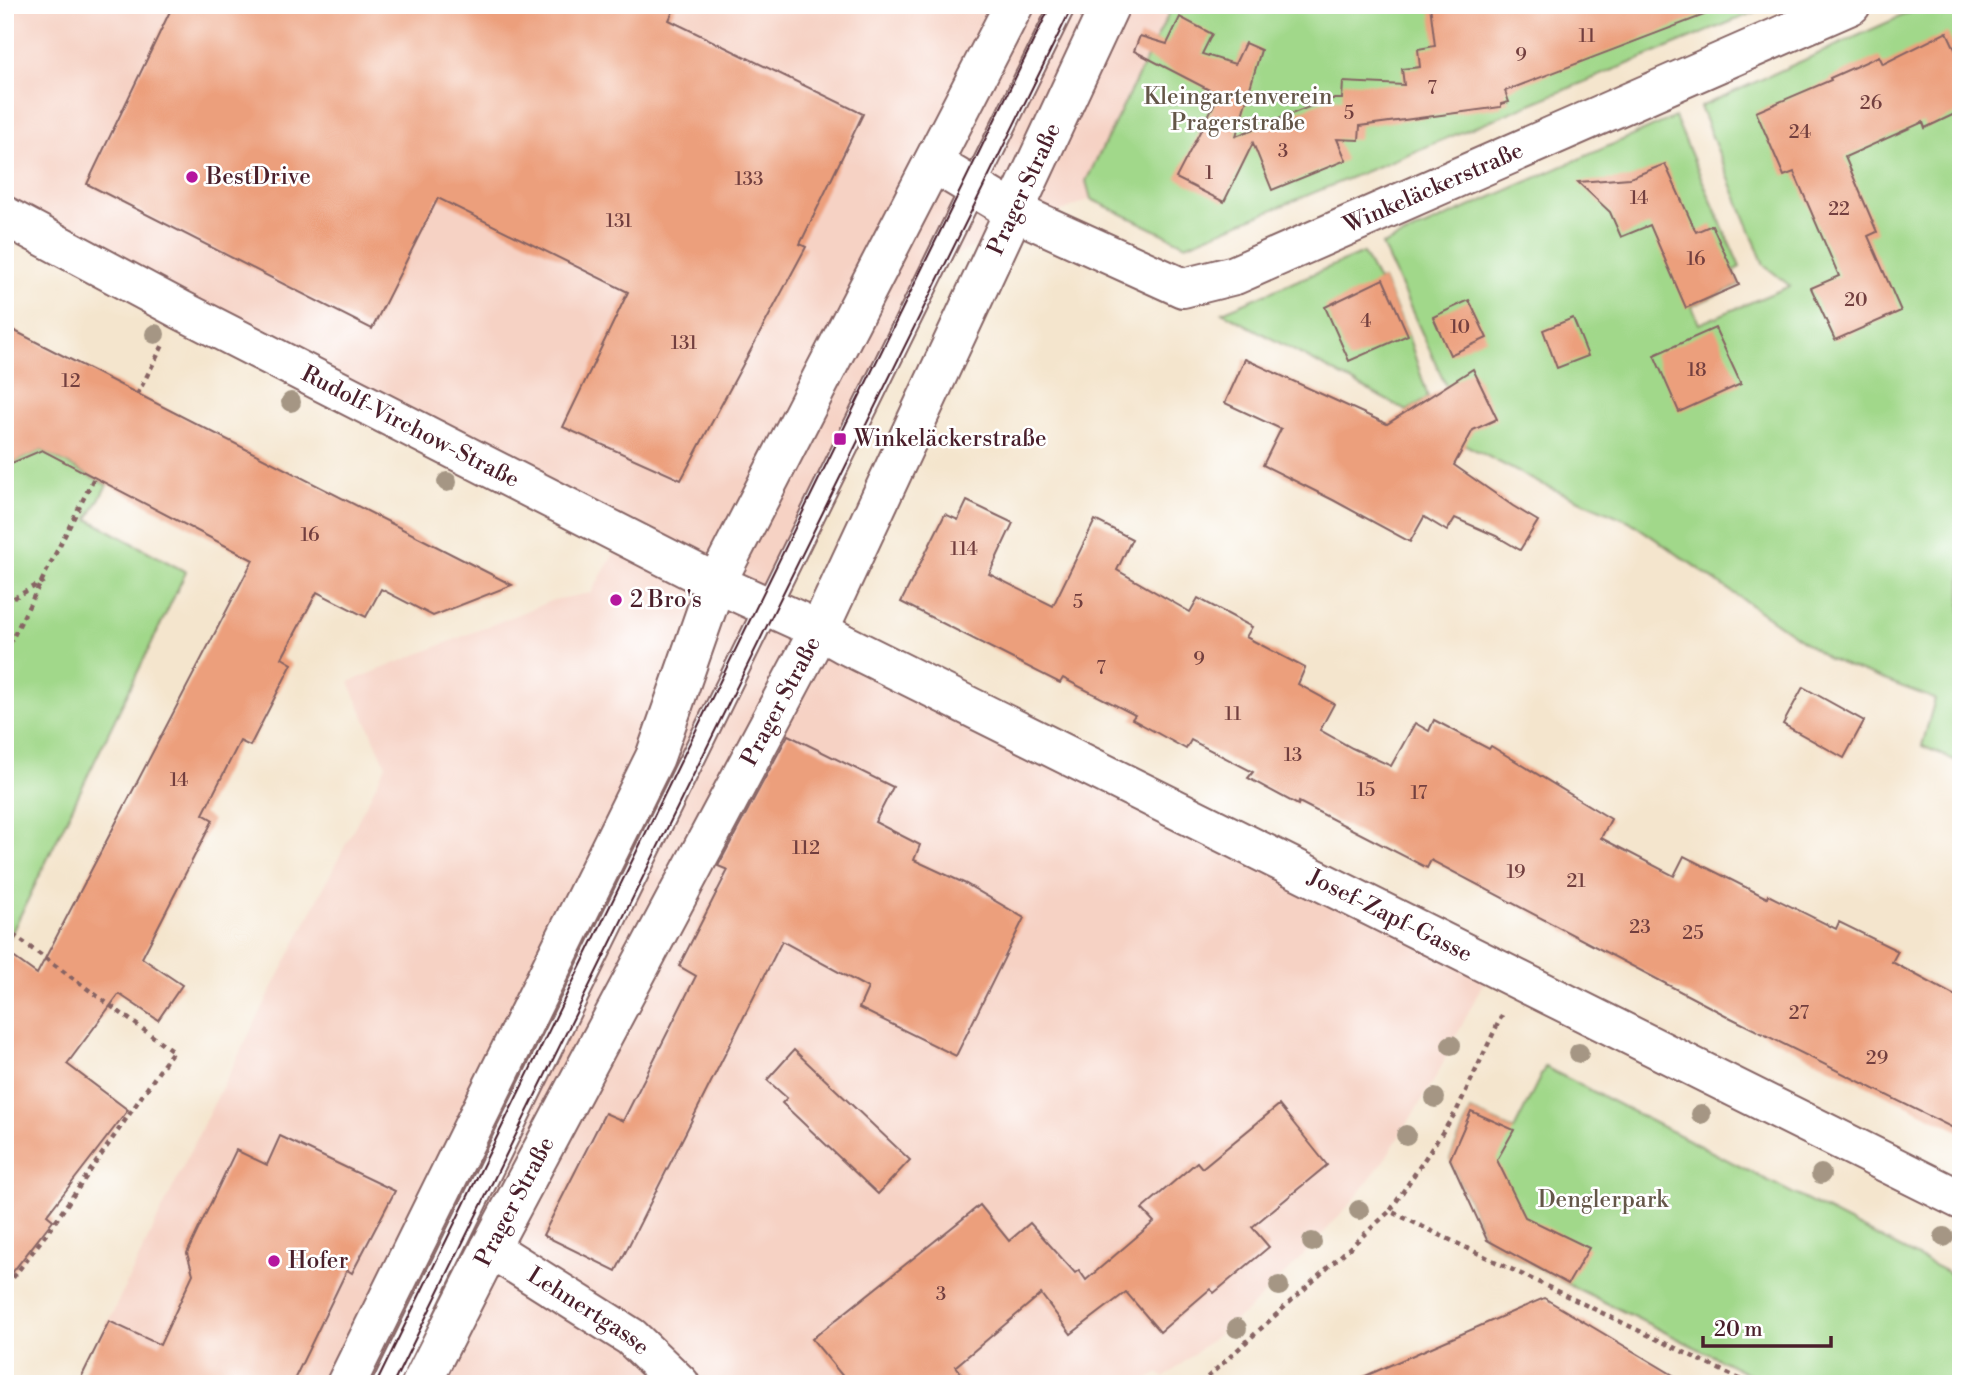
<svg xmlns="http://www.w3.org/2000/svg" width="1966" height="1389" font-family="'Libre Bodoni',serif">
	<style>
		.built { fill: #f6d2c4 }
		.green { fill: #a1d88a; stroke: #767c5a; stroke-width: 2 }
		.building { fill: #ec9f7b }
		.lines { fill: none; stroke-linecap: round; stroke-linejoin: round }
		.lane-casing { stroke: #866464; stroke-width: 28 }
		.street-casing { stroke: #866464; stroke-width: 42 }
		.primary-casing { stroke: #866464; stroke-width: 42 }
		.path { stroke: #866464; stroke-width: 4.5; stroke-dasharray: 5 5; stroke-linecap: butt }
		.lane { stroke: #fff; stroke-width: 24 }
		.street { stroke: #fff; stroke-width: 38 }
		.primary { stroke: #fff; stroke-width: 38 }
		.tram { stroke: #4a1f2b; stroke-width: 2 }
		.tree { fill: #a59684 }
		.poi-dot { fill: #b5179e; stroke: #fff; stroke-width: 2.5 }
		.labels { text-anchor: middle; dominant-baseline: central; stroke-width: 5; stroke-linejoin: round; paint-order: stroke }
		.number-label { font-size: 19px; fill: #723f3f }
		.park-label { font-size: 23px; fill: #645648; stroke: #fff }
		.poi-label { font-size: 23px; fill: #4a1f2b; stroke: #fff; text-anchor: start }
		.street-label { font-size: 23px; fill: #4a1f2b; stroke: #fff }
	</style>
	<rect width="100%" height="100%" fill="#fff"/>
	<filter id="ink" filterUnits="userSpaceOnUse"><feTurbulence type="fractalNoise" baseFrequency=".0143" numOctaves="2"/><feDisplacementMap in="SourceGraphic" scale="14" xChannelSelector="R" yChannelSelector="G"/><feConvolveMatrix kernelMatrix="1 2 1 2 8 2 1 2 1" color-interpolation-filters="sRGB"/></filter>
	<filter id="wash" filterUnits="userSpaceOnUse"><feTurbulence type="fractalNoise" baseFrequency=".00686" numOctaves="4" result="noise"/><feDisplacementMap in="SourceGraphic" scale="28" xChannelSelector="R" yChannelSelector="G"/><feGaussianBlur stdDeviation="1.57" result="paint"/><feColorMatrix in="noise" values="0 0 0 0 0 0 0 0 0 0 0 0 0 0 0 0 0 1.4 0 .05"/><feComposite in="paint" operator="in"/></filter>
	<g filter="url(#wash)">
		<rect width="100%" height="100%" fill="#f4e5cd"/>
		<path class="built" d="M5,5H1173L1086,181L1091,199L940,261L770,598L1486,977L1435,1079L1387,1156L1352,1202L1296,1263L1247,1311L1164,1378L1159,1373L1140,1384H78L204,1123L386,765L349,682L553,600L591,593L619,545L5,195Z"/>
		<g class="green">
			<path d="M1173,5H1772L1186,245L1091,199L1086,181Z"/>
			<path d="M1926,5H1961V763L1922,746L1935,699L1829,659L1629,521L1539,483L1454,439L1455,406L1382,245L1675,117L1740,267L1733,271L1739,285L1692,306L1699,324L1790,286L1764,265L1700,107Z"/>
			<path d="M1363,253L1378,281L1383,280L1408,335L1428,397L1407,411L1222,312Z"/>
			<path d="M42,450L107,485L88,519L186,572L5,947V466Z"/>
			<path d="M1545,1067L1961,1279V1384H1769L1568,1284L1487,1240L1450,1159L1471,1111L1514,1130Z"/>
		</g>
		<g id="blocks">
			<g class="building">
				<path d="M173,5H676L669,20L863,114L800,244L806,247L681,480L563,427L628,292L438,198L372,329L87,184Z"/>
				<path d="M1430,5H1719L1720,9L1505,91L1509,102L1501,104V107L1360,126L1359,140L1337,139L1346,160L1272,190L1253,143L1224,202L1176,178L1219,95L1134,51L1140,36L1167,44L1180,17L1212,34L1202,54L1235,64L1245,43L1261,50L1236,136L1329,99H1342L1343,82L1404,85L1402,69L1420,67L1418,49L1435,46Z"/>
				<path d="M1947,32L1961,62V111L1925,128L1923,122L1845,157L1877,232L1868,236L1901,311L1835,340L1811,288L1839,276L1794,172L1784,176L1756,112L1831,80L1830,78L1879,56L1883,64Z"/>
				<path d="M1665,164L1696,232L1712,225L1739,285L1686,308L1650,225L1621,237L1610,212L1578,182L1630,178Z"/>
				<path d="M1383,279L1408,335L1349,361L1325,307Z"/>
				<path d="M1469,300L1487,338L1450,355L1433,317Z"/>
				<path d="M1573,318L1588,356L1557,368L1543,330Z"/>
				<path d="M5,326L512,585L433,616L381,589L366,617L317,592L282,658L292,664L250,746L240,741L203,814L213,820L142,958L182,985L158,1020L119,994L67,1064L128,1110L47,1215L53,1220L5,1282V951L37,974L253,560L42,450L5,466Z"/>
				<path d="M1715,328L1741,384L1679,412L1654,355Z"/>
				<path d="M1245,359L1387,424L1473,369L1497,419L1473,430L1454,465L1513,506L1538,521L1520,550L1496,536L1455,518L1447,531L1424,517L1410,542L1333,500L1263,465L1281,429L1225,403Z"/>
				<path d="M967,501L1013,523L989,574L1053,606L1095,520L1132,539L1117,570L1190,612L1198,598L1252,627L1246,637L1305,668L1298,684L1334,704L1320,730L1352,748L1391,766L1415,723L1429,731L1434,720L1489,749L1491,746L1611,819L1601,838L1674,876L1684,856L1767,898L1768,895L1836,929L1839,922L1898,951L1892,962L1961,999V1132L1729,1017L1431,860L1427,868L1299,802L1298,805L1248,778L1253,772L1191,740L1186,749L1132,719L1135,715L1063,678L1060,683L901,602L945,514L958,520Z"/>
				<path d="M1803,687L1864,721L1844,758L1783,724Z"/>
				<path d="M788,735L893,787L875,822L920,845L914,860L966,884L1024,918L956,1056L859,1008L868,988L782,941L616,1271L543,1235L605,1113L623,1121L696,976L679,966L728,870L718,866Z"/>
				<path d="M794,1050L910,1160L878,1194L782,1103L787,1098L767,1080Z"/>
				<path d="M1279,1105L1327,1165L1252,1227L1269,1247L1214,1293L1210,1289L1160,1332L1126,1292L1071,1334L1041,1294L956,1366L969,1384H849L812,1339L980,1205L1009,1241L1030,1223L1075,1273L1079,1270L1086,1280L1154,1222L1142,1209L1197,1162L1202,1168Z"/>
				<path d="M1471,1111L1514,1130L1497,1160L1525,1217L1589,1248L1568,1284L1487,1240L1450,1159Z"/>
				<path d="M280,1136L395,1191L352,1273L347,1270L292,1384H78L109,1321L160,1345L193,1274L187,1253L236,1150L267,1165Z"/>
				<path d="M1544,1298L1688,1384H1347Z"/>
			</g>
		</g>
	</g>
	<g filter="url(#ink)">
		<use href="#blocks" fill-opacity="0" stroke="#866464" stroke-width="2"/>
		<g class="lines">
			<defs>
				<path id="lane" d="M385,1384L1063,5"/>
				<g id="street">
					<path id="s1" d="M1013,211L1183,288L1235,275L1851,5"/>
					<path id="s2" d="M5,216L181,310L716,583L819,630L844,644L1961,1200"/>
					<path id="s3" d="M490,1248L631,1337L680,1384"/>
				</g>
				<g id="primary">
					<path d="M933,163L1013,211"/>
					<path d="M346,1384L655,757L716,583L1014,5"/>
					<path id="s4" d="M421,1384L490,1248L819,630L1110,5"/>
				</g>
			</defs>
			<use href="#lane" class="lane-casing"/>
			<use href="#street" class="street-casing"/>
			<use href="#primary" class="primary-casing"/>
			<g class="path">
				<path d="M137,395L163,345"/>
				<path d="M5,603L44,581"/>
				<path d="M5,653L94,478"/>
				<path d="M5,929L173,1051L50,1229L5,1288"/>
				<path d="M1502,1015L1456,1112L1390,1211L1750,1384"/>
				<path d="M1200,1384L1390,1211"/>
			</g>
			<use href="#lane" class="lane"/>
			<use href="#street" class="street"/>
			<use href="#primary" class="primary"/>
			<g class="tram">
				<path d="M376,1384L1051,5"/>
				<path d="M393,1384L1073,5"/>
			</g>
		</g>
		<g class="tree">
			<circle cx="155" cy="334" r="10"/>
			<circle cx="291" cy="402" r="10"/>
			<circle cx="447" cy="482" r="10"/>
			<circle cx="1451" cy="1045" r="10"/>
			<circle cx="1579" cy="1053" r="10"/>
			<circle cx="1435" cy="1098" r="10"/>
			<circle cx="1701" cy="1114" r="10"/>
			<circle cx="1406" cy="1135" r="10"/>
			<circle cx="1821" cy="1174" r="10"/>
			<circle cx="1359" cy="1210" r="10"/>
			<circle cx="1944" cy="1237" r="10"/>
			<circle cx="1312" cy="1242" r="10"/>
			<circle cx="1279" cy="1286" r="10"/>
			<circle cx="1237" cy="1328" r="10"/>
		</g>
	</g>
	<g class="poi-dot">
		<circle cx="192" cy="177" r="7"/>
		<rect x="833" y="432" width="14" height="14" rx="3.5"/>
		<circle cx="616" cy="600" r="7"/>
		<circle cx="274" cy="1261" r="7"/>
	</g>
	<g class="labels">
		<g class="number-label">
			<text x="1587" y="36">11</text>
			<text x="1521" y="55">9</text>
			<text x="1432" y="88">7</text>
			<text x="1871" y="103">26</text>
			<text x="1349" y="113">5</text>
			<text x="1800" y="132">24</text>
			<text x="1283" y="151">3</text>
			<text x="1209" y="173">1</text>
			<text x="749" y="179">133</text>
			<text x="1639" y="198">14</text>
			<text x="1839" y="209">22</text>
			<text x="619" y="221">131</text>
			<text x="1696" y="259">16</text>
			<text x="1856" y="300">20</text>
			<text x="1366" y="321">4</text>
			<text x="1460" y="327">10</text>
			<text x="684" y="343">131</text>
			<text x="1697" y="370">18</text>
			<text x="71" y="381">12</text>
			<text x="310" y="535">16</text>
			<text x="964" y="549">114</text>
			<text x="1078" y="602">5</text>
			<text x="1199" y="659">9</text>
			<text x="1101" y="668">7</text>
			<text x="1233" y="714">11</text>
			<text x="1293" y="755">13</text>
			<text x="179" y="780">14</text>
			<text x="1366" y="790">15</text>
			<text x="1419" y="793">17</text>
			<text x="806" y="848">112</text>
			<text x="1516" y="872">19</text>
			<text x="1576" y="881">21</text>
			<text x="1640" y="927">23</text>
			<text x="1693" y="933">25</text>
			<text x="1799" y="1013">27</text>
			<text x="1877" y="1058">29</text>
			<text x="941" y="1294">3</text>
		</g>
		<g class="park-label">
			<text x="1238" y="97">Kleingartenverein<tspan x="1238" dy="26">Pragerstraße</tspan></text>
			<text x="1603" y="1200">Denglerpark</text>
		</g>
		<g class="poi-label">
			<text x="206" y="177">BestDrive</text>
			<text x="854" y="439">Winkeläckerstraße</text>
			<text x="630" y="600">2 Bro's</text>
			<text x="288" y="1261">Hofer</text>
		</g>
		<g class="street-label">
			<text stroke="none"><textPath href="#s1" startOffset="457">Winkeläckerstraße</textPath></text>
			<text stroke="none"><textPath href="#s4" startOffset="1339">Prager Straße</textPath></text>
			<text stroke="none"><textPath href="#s2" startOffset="457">Rudolf-Virchow-Straße</textPath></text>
			<text stroke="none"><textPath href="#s4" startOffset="772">Prager Straße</textPath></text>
			<text stroke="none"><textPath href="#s2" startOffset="1552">Josef-Zapf-Gasse</textPath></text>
			<text stroke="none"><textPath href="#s4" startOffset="205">Prager Straße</textPath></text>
			<text stroke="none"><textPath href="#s3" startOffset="117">Lehnertgasse</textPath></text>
		</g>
	</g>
	<rect width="1966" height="1389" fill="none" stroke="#fff" stroke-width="28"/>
	<path d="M1703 1336v10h128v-10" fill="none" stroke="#4a1f2b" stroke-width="3.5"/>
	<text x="1714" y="1336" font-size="21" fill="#4a1f2b" stroke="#ffffff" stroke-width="5" paint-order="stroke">20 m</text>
</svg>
